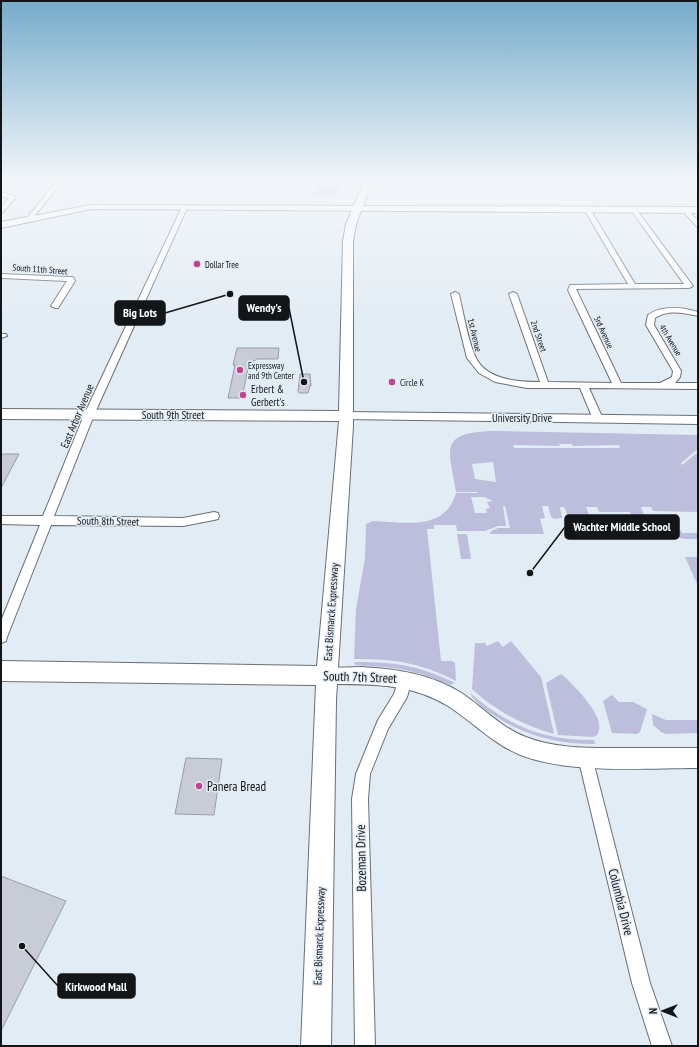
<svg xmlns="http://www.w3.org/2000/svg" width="699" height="1047" font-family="'PT Sans Narrow',sans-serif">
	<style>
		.green { fill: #bdbedc; fill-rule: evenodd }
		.building { fill: #c7ccd6; stroke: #989da7 }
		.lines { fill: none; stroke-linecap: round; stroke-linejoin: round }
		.street-casing { stroke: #677077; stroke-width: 2 }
		.secondary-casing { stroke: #677077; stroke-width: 2 }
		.primary-casing { stroke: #677077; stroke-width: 2 }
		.street { fill: #fff; fill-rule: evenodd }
		.secondary { fill: #fff; fill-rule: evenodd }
		.primary { fill: #fff; fill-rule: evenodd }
		.poi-dot { fill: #c2438f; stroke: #e2ecf4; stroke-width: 1.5 }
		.labels { text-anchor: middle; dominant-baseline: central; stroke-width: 3; stroke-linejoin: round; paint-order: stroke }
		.far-poi-label { font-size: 9px; fill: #131619; stroke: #e2ecf4; text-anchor: start }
		.far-street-label { font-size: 9px; fill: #131619; stroke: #e2ecf4 }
		.poi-label { font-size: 11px; fill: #131619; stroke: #e2ecf4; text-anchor: start }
		.street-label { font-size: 11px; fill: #131619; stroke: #e2ecf4 }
		.near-street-label { font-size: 13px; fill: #131619; stroke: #e2ecf4 }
		.near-poi-label { font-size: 13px; fill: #131619; stroke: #e2ecf4; text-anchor: start }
		.leader { fill: none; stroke: #131619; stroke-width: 1.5 }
		.callout-dot { fill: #131619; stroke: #e2ecf4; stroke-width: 1.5 }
		.callout { fill: #131619; stroke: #131619; stroke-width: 1.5 }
		.callout-label { font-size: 12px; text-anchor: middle; font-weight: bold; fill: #fff }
	</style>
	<rect width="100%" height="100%" fill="#e2ecf4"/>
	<g class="green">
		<path d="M317,182H340L337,195H315Z"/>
		<path d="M492,431L698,435V449L681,463L682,465L698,452V512L653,511L651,507H641L646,521H634L630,512H599L597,507H586L591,520H571L568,516L564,507H560L562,518L554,519L551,517L548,506H542L545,518L540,519L544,534H490L491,531L498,528H510L505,506H503L506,526H498L485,531H457L456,525H434V529H427L441,661H452L455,663L456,681C419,662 394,659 354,659L356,609L365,558L366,524L373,521C404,522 445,532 456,493H478L477,492H456C449,449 438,433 492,431ZM559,444H572L573,446L619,445L620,448H514L513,445L560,446ZM493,462L496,482L475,479L472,464ZM471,497H484L493,501L487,502L490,508L486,509L487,513H475Z"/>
		<path d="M674,528L680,529L682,533H698V539C689,539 671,541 674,528Z"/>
		<path d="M457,534H467L471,559H461Z"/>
		<path d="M685,557H698V586Z"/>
		<path d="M498,641L503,647L511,641L541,677L554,734C522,725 496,711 472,689L475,643H485L487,646Z"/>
		<path d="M354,662C395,662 418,665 455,683L450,685C414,669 394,667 355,665Z"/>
		<path d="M561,674L566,678C577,690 608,718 597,735L593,737L558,735L546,683Z"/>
		<path d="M470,693C509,726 542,740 594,740L595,744C555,744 522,735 489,712C482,707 474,701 470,693Z"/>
		<path d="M612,695L619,702H633L647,709L640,732L637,734L612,733L603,701Z"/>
		<path d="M652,714L666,720H697L698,714V733L666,734L661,732L653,725Z"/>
	</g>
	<g class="building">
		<path d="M237,348H279L278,359H257L249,364L242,398H228L235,365H233Z"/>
		<path d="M300,374H310L311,386H310L308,393H299L298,391Z"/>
		<path d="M1,454H19L1,488Z"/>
		<path d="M186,758L222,759L214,815L175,814Z"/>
		<path d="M1,876L66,901L1,1031Z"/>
	</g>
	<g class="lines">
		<defs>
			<g id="street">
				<path d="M56,182H62L31,220H27V218Z"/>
				<path d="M1,192L16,197L3,212L1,213V207L9,198L1,196Z"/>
				<path d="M182,207L187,208L94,415L54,516L183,518L214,512L218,513L219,516L218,519L214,520L183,526L51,525L7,637L6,641L1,643V621L40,525L1,524V516H43L84,415Z"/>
				<path d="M587,207L590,209L635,284H684L631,210L634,208L636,209L693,286L689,288L576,289L621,383H660L672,377L673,371L646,325L648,315C663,305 681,307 698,312V316C684,313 668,309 655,318L654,325L681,371L680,377L675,383H698V389L589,388L603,419L598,422L593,419L580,388H527L495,382L479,373L467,358L451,294L455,292L459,294C463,312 468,340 475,356C485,380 518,382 540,382L509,294L513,292L517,294L548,382L612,383L568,290L570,285H573L628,284L584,209Z"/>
				<path d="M683,209H687L698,221V227L696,226L683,211Z"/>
				<path d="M1,274L70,277H73L75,281L58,308H55L51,306L67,281L1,278Z"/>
				<path d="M1,334H6L7,336L1,338Z"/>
				<path d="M405,673L410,675L412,679L407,697L388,729L370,774L368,799L375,1046H355L352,799L356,774L378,720L394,694L400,675Z"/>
				<path d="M585,750L590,752L592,757L650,983L672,1046H652L632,983L578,757L580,752Z"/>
			</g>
			<g id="secondary">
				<path d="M91,205L698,207V213L91,209L1,228V222Z"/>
				<path d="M346,412L698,416V424L342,419L340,416L342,413Z"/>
				<path d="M361,667C397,669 432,674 463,694C483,708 502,728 526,737C556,749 590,748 622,748C647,748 673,748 698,748V768C644,768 573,774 523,756C494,745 473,722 448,706C411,683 369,684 327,684L321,682L318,676L321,670L327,668Z"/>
			</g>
			<path id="primary" d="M364,182H372L356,224L353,241V426L336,700L331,1046H301L316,685L1,681V661L317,666L339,421L1,419V409L339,411L343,241L346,224Z"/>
		</defs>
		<use href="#street" class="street-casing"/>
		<use href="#secondary" class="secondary-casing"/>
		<use href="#primary" class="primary-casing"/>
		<use href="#street" class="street"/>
		<use href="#secondary" class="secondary"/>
		<use href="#primary" class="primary"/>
	</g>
	<linearGradient id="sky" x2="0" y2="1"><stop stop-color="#75abcb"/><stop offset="0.55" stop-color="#f2f6fa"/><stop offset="1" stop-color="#f2f6fa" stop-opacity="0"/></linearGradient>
	<rect width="699" height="329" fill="url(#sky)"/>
	<g class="poi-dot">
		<circle cx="197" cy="264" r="4"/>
		<circle cx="240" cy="370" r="4"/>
		<circle cx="392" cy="382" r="4"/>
		<circle cx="243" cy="395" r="4"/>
		<circle cx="199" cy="786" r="4"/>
	</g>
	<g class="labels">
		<g class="far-poi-label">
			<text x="205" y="264">Dollar Tree</text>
			<text x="248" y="365">Expressway<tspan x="248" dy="10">and 9th Center</tspan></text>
			<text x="400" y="382">Circle K</text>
		</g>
		<g class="far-street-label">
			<text transform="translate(40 269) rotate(4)">South 11th Street</text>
			<text transform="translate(604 332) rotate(65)">3rd Avenue</text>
			<text transform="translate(475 335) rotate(76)">1st Avenue</text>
			<text transform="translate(539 336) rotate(71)">2nd Street</text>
			<text transform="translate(671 340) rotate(59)">4th Avenue</text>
		</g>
		<g class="poi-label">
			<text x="251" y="389">Erbert &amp;<tspan x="251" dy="13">Gerbert's</tspan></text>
		</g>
		<g class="street-label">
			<text x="173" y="415">South 9th Street</text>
			<text transform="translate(77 416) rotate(-67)">East Arbor Avenue</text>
			<text x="522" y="418">University Drive</text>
			<text transform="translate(108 521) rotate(1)">South 8th Street</text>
			<text transform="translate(331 612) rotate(-86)">East Bismarck Expressway</text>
			<text transform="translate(319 936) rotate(-88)">East Bismarck Expressway</text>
		</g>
		<g class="near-street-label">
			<text transform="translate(360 677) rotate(2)">South 7th Street</text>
			<text transform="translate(361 858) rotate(-91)">Bozeman Drive</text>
			<text transform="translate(621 902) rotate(76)">Columbia Drive</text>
		</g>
		<g class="near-poi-label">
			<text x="207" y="786">Panera Bread</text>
		</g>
	</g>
	<path class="leader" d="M304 382L289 308M230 294L165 313M530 573L565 527M22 946L58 986"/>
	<g class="callout-dot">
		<circle cx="304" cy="382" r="4"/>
		<circle cx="230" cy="294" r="4"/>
		<circle cx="530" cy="573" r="4"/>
		<circle cx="22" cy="946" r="4"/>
	</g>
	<g class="callout">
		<rect x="239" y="296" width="50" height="24" rx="4"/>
		<rect x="115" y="301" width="50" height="24" rx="4"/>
		<rect x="565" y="515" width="114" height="24" rx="4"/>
		<rect x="58" y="974" width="77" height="24" rx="4"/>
	</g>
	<g class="callout-label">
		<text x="264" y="312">Wendy's</text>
		<text x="140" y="317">Big Lots</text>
		<text x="622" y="531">Wachter Middle School</text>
		<text x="96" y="991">Kirkwood Mall</text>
	</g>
	<rect width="699" height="1047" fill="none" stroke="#131619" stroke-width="4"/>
	<g transform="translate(663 1011) rotate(270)" stroke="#e2ecf4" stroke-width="3" paint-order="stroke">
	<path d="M0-3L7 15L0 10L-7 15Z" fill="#131619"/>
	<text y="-6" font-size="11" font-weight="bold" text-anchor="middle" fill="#131619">N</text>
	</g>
</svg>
